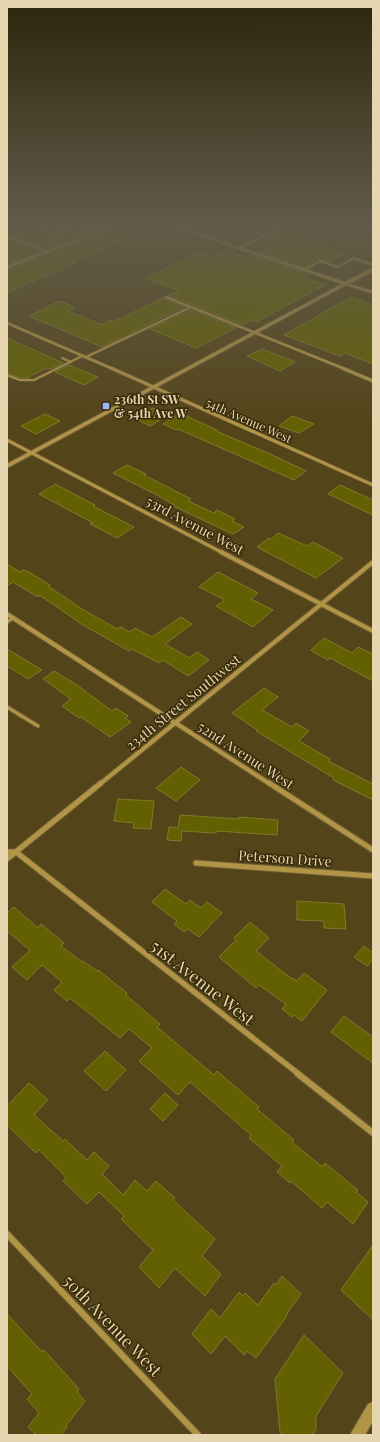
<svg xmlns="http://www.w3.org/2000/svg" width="380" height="1442" font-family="'Playfair Display',serif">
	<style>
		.building { fill: #626000; stroke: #7d7c28 }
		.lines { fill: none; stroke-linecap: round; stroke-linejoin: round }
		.lane-far1-casing { stroke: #706138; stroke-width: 3 }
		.lane-casing { stroke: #706138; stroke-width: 5 }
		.street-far4-casing { stroke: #706138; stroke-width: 3.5 }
		.street-far3-casing { stroke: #706138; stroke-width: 4.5 }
		.street-far2-casing { stroke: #706138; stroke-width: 6 }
		.street-far1-casing { stroke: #706138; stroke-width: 7 }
		.street-casing { stroke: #706138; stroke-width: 8 }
		.secondary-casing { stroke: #706138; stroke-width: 2 }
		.lane-far1 { stroke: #b29445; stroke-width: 2 }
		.lane { stroke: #b29445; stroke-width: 3 }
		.street-far4 { stroke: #b29445; stroke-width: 2.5 }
		.street-far3 { stroke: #b29445; stroke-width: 3 }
		.street-far2 { stroke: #b29445; stroke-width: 4 }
		.street-far1 { stroke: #b29445; stroke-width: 5 }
		.street { stroke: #b29445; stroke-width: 6 }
		.secondary { fill: #b29445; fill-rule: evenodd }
		.poi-dot { fill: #9bb5fd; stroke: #372b08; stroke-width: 1.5 }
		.labels { text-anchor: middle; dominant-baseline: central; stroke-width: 3; stroke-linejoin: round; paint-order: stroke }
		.far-poi-label { font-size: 12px; font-weight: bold; fill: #e5d6b0; stroke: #372b08; text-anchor: start }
		.far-street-label { font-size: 12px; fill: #e5d6b0; stroke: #372b08 }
		.street-label { font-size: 14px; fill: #e5d6b0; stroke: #372b08 }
		.near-street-label { font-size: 17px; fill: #e5d6b0; stroke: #372b08 }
	</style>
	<rect width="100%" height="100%" fill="#54441a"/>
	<g class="building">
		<path d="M7,224H25L26,226L54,236L76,228L90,233L47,249L10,234L17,231L7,227Z"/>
		<path d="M33,224H71V225L54,231Z"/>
		<path d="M79,224H114L97,230Z"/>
		<path d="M123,224H164L165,226L135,238L131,237L72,262L74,263L7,293V270L99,235L121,227Z"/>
		<path d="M202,224H285L260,235L247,230L234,237L201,226Z"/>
		<path d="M293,224H326L311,231L315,232L300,239L346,254L330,262L319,259L304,267L259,252L280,242L268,238L291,226Z"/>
		<path d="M7,239L40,252L7,264Z"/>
		<path d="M226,250L246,258L252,255L308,274L302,277L325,285L256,322L251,320L243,325L169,295L179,291L146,278L200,252L212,257Z"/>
		<path d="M351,297L373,305V364L345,353L340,356L284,335Z"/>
		<path d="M163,298L184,307L102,347L29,316L60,301L74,307L68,311L102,325L110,320L113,322Z"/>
		<path d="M191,310L236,328L196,348L150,329Z"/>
		<path d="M7,338L52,358L63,363L50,369L46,368L27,378H20L7,373Z"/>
		<path d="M262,349L295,362L280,371L247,356Z"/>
		<path d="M69,365L78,369L98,377L84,385L55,372Z"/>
		<path d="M153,408L168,415L150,426L134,418Z"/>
		<path d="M180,413L219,431L218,432L268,453L306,471L294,480L178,429L176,430L163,424Z"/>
		<path d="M45,414L60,421L36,434L21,426Z"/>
		<path d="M292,416L314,424L299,433L279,426Z"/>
		<path d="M127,465L146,474L144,475L191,499L188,501L214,513L217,510L235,519L232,521L244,527L233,534L175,507V506L161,497L113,473Z"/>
		<path d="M55,484L95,505L93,506L134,527L117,538L90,524L93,523L39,494Z"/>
		<path d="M340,485L373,500V515L328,494Z"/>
		<path d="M278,533L307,546L313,542L343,558L316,578L257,547L269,538L271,539Z"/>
		<path d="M7,564L20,572L23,570L29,572L50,585L48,586L82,609L117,629L121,627L129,632L135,628L152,637L181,617L192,624L165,644L189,658L197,652L209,660L188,676L163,660L159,663L132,649L129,651L83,625L41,596H36L13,582L7,586Z"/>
		<path d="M218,572L258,593L251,599L273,610L253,627L216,606L225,600L199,587Z"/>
		<path d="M324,638L352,653L358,647L373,654V681L330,658L328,660L312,651L311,650Z"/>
		<path d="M7,649L42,670L28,679L7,666Z"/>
		<path d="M54,671L77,685L112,711L116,708L128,716L125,718L131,722L110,737L81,717L79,718L62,706L71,699L43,679Z"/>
		<path d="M264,688L278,697L262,710L292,727L296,723L309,731L299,741L330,759L328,761L373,784V800L333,780L334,778L256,731L257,730L232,713Z"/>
		<path d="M181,767L200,780L176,801L156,788Z"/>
		<path d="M118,799L154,801L151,829L133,828L134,823L114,821Z"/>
		<path d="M180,815L239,819V817L278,820L277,835L217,831L216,833L182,831L181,841L167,840L169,827L178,828Z"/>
		<path d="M165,889L186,904L190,900L201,908L207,902L222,913L199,937L188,929L184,932L174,924L177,921L152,902Z"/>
		<path d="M297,901L344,904L346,929L324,928V921L297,920Z"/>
		<path d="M14,907L38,928L41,924L64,943L61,946L82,962L83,961L97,971L98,970L127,993L126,995L160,1024L157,1027L214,1075L217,1071L259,1107L257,1109L294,1140L292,1142L320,1165L323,1166L325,1163L358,1190L356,1192L368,1202L353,1224L327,1202L322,1208L291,1181L290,1183L277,1172L282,1166L249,1138L251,1135L190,1082L178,1095L139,1061L152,1048L129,1029L120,1038L70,998L67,1001L54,990L62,982L42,965L27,980L12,967L30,950L7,931V913Z"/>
		<path d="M250,922L269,938L256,951L292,979L293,978L297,981L304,973L327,990L302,1021L294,1015L292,1017L282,1009L286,1004L259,985L256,988L219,957L236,940L234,938Z"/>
		<path d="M364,946L373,953V959L367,966L354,957Z"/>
		<path d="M344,1016L373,1037V1063L331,1032Z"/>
		<path d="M105,1051L126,1070L106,1091L84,1071Z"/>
		<path d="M29,1083L48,1100L34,1115L63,1141L65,1139L87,1160L94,1152L109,1166L102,1174L123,1195L135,1180L147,1191L156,1181L175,1198L173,1200L215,1239L202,1256L221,1274L205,1296L175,1268L159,1288L139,1267L153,1250L121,1219L124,1216L99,1192L87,1204L63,1181L66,1177L39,1150L36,1153L7,1125V1106Z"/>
		<path d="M165,1093L178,1105L163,1121L150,1109Z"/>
		<path d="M373,1245V1320L341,1290Z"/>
		<path d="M282,1276L301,1294L286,1315L287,1316L256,1358L247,1351L244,1355L225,1336L211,1354L192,1334L211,1309L220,1318L239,1292L243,1296L245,1293L258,1305L274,1283L276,1285Z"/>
		<path d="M7,1314L42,1352L44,1350L79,1389L77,1392L85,1401L66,1426L67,1427L61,1435H36L28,1427L39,1413L27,1399L32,1394L7,1366Z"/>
		<path d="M304,1335L343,1373L316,1416V1429L313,1435H284L280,1432L275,1379Z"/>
	</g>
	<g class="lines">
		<defs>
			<g id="lane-far1">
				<path d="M27,224L54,234L76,225"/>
				<path d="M73,224L98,233"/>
				<path d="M304,270L320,261L338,267L354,258L373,265"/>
				<path d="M86,357L191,307"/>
				<path d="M62,358L71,362"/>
				<path d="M7,375L20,380H34L82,356"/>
			</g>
			<g id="lane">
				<path d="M7,622L13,618"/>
				<path d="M7,707L38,726"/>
			</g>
			<g id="street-far4">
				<path d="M7,236L46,251"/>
				<path d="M239,248L290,224"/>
				<path d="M7,267L120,224"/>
				<path d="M166,297L345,369"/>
				<path d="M7,323L113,369"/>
			</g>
			<g id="street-far3">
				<path d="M111,368L373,485"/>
				<path d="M342,368L373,381"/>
				<path d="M7,440L223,553"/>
			</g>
			<g id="street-far2">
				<path d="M221,552L373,631"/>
				<path d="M7,614L270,784"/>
				<path d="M100,784L373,562"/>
			</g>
			<g id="street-far1">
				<path d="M269,783L373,850"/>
				<path d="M7,852H16L300,1075"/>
				<path d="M7,859L101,783"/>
				<path d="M196,863L373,876"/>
			</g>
			<g id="street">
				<path d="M298,1074L373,1133"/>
				<path d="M7,1234L198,1435"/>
			</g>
			<g id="secondary">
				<path d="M165,224H170L345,282L373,268V271L349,284L373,291V294L346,285L7,468V464L342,284Z"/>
				<path d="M373,1402V1421L365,1435H350L368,1404Z"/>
			</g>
		</defs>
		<use href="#lane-far1" class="lane-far1-casing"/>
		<use href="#lane" class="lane-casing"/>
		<use href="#street-far4" class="street-far4-casing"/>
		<use href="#street-far3" class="street-far3-casing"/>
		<use href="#street-far2" class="street-far2-casing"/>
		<use href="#street-far1" class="street-far1-casing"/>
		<use href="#street" class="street-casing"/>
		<use href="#secondary" class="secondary-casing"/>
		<use href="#lane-far1" class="lane-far1"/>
		<use href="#lane" class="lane"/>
		<use href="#street-far4" class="street-far4"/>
		<use href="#street-far3" class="street-far3"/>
		<use href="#street-far2" class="street-far2"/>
		<use href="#street-far1" class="street-far1"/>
		<use href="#street" class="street"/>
		<use href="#secondary" class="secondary"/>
	</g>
	<linearGradient id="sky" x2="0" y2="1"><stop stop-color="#2e250e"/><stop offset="0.53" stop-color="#615c49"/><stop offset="1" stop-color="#615c49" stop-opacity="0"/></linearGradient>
	<rect width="380" height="425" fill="url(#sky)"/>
	<rect class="poi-dot" x="102" y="402" width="8" height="8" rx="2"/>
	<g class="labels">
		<g class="far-poi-label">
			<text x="114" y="399">236th St SW<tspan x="114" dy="14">&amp; 54th Ave W</tspan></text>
		</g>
		<g class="far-street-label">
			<text transform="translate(249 420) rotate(24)">54th Avenue West</text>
		</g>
		<g class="street-label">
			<text transform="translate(195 525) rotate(28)">53rd Avenue West</text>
			<text transform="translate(183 702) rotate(-39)">234th Street Southwest</text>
			<text transform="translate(246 755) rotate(33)">52nd Avenue West</text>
			<text transform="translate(285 858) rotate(4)">Peterson Drive</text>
		</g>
		<g class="near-street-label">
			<text transform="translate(203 982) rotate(38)">51st Avenue West</text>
			<text transform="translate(113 1325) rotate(46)">50th Avenue West</text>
		</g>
	</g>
	<rect width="380" height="1442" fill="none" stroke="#e5d6b0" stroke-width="16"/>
</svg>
